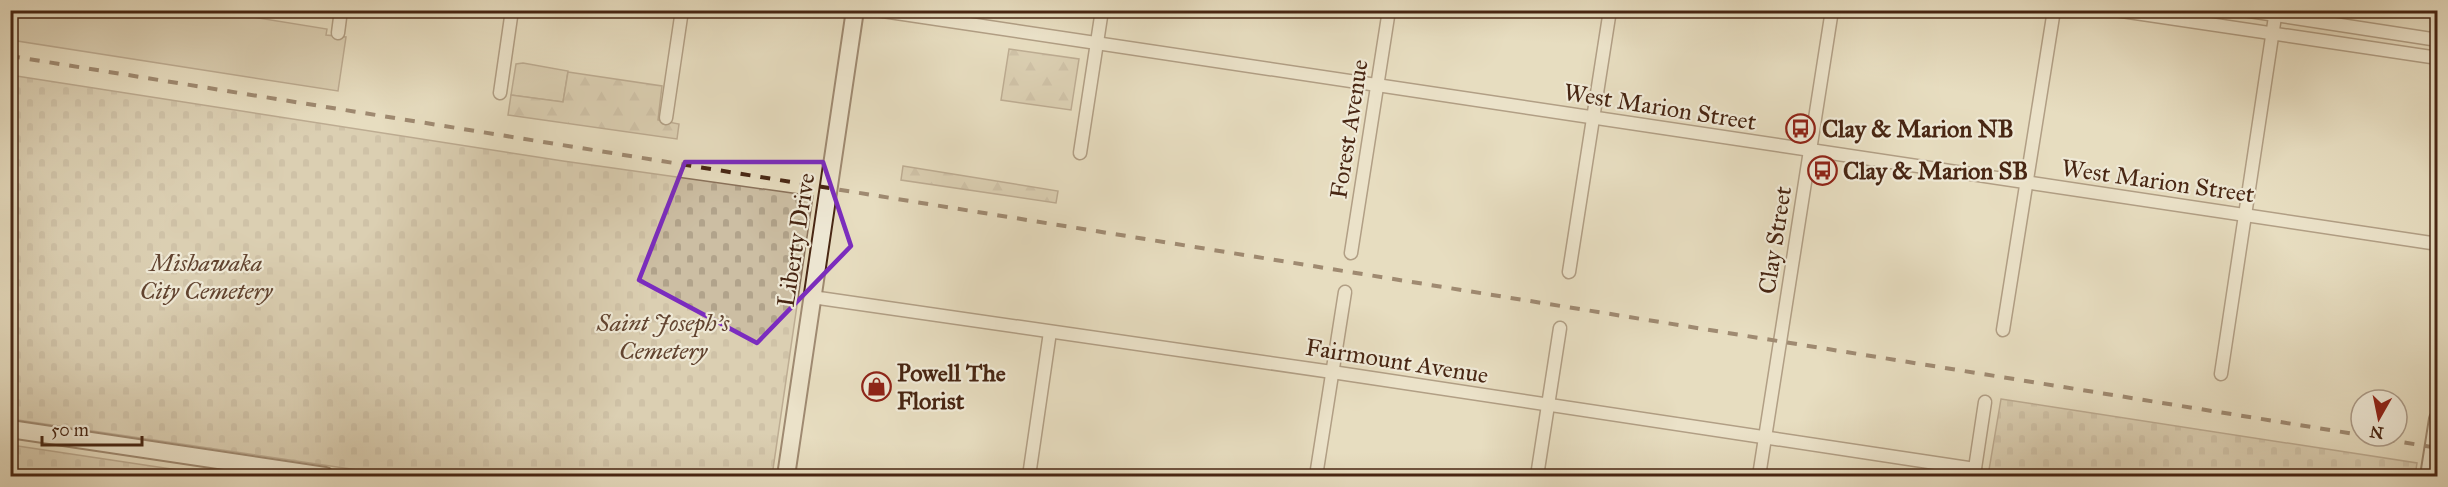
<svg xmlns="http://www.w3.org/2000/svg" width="2448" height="487" font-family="'IM FELL Great Primer',serif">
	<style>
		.grass { fill: #ccbea3; stroke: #8a725b; stroke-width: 1.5 }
		.forest { fill: url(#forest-firs); stroke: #8a725b; stroke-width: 1.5 }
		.cemetery { fill: url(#cemetery-stones); stroke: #8a725b; stroke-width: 1.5 }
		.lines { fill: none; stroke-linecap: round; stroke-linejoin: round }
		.street-casing { stroke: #70543e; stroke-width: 15 }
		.secondary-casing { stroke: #482613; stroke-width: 20 }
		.street { stroke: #efe9d6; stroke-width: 12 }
		.secondary { stroke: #efe9d6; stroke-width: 16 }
		.rail { stroke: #482613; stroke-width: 4; stroke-dasharray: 10 10; stroke-linecap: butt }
		.marked { fill: none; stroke: #7b2cbf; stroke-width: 4.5; stroke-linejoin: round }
		.labels { text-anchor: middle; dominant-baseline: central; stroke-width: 4.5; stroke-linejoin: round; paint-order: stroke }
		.street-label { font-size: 24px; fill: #482613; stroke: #efe9d6 }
		.poi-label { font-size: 24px; font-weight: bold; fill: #482613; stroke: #efe9d6; text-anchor: start }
		.park-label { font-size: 24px; font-style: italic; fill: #624430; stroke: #efe9d6 }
	</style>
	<defs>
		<pattern id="forest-firs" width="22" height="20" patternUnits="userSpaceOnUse" patternTransform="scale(1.5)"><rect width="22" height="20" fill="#ccbea3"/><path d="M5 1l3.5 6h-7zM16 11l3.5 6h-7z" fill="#b1a38b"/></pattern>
		<pattern id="cemetery-stones" width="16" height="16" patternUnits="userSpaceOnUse" patternTransform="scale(1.5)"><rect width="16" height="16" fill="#ccbea3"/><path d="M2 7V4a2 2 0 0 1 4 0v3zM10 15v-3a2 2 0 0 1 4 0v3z" fill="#b1a38b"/></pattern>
	</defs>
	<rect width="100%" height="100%" fill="#e7ddc0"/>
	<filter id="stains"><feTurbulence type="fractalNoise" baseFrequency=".00333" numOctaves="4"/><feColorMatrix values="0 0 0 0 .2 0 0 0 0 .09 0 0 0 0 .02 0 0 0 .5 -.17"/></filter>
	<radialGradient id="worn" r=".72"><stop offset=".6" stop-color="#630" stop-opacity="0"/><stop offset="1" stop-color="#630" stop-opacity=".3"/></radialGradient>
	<g class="grass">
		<path d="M10,11H216L327,29L326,35L346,37L338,91L11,40Z"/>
		<path d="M523,63L568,71L563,102L511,95L516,64Z"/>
	</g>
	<g class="forest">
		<path d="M1009,49L1079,59L1071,110L1001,100Z"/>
		<path d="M568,72L662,86L658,120L679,124L677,139L508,115L511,95L563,102Z"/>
		<path d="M903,166L1058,191L1056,203L901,180Z"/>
	</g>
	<g class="cemetery">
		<path d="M10,75L563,161L813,196L772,476H398L11,419Z"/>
		<path d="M2001,399L2417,463L2415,476H1988Z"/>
		<path d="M11,445L218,476H11Z"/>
	</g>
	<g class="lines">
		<defs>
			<g id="street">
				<path d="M876,10L2438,244"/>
				<path d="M2115,10L2438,58"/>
				<path d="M2243,10L2438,40"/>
				<path d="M338,33L341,10"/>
				<path d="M500,93L512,10"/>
				<path d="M666,118L682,10"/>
				<path d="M1080,153L1102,10"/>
				<path d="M1351,253L1389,10"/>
				<path d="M1569,272L1610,10"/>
				<path d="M812,297L1332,372L1975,469"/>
				<path d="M2003,330L2054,10"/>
				<path d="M2221,374L2276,10"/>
				<path d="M1974,475L1985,402"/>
				<path d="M1029,476L1050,332"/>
				<path d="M1316,476L1345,292"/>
				<path d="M1537,476L1560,328"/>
				<path d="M1759,476L1832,10"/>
			</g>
			<g id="secondary">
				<path d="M10,429L325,476"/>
				<path d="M786,476L855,10"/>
				<path d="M2429,476L2438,419"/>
			</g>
		</defs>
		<use href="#street" class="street-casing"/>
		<use href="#secondary" class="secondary-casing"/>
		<use href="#street" class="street"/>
		<use href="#secondary" class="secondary"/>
		<g class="rail">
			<path d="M10,56L2361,435"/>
			<path d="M2365,436L2438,448"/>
		</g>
	</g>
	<path d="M0 0H2448V487H0ZM685,162H823L851,246L757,343L639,280Z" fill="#e7ddc0" fill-opacity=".55" fill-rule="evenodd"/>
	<path class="marked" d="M685,162H823L851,246L757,343L639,280Z"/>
	<defs>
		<symbol id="bus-ring" viewBox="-11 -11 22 22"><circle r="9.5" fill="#efe9d6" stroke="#8f2418" stroke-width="1.5"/><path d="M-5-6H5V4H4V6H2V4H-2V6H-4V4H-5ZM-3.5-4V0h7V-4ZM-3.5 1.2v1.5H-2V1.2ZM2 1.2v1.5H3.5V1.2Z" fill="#8f2418"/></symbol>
		<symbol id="shop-ring" viewBox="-11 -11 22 22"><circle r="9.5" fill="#efe9d6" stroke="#8f2418" stroke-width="1.5"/><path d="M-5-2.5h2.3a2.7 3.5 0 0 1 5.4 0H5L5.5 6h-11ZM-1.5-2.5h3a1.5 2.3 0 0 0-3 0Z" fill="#8f2418"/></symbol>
	</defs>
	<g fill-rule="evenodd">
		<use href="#bus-ring" x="1784" y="112" width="33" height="33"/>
		<use href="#bus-ring" x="1806" y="154" width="33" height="33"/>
		<use href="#shop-ring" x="860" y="370" width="33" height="33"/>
	</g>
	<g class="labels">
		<g class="street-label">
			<text transform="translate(1660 107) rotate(9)">West Marion Street</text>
			<text transform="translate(1349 129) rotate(-81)">Forest Avenue</text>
			<text transform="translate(2158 181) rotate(8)">West Marion Street</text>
			<text transform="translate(796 240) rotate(-81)">Liberty Drive</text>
			<text transform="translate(1775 240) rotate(-81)">Clay Street</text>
			<text transform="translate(1397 361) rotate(9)">Fairmount Avenue</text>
		</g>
		<g class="poi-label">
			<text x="1822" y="129">Clay &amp; Marion NB</text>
			<text x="1843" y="171">Clay &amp; Marion SB</text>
			<text x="897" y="373">Powell The<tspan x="897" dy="28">Florist</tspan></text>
		</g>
		<g class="park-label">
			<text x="206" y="263">Mishawaka<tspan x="206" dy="28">City Cemetery</tspan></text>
			<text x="663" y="323">Saint Joseph's<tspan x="663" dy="28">Cemetery</tspan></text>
		</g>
	</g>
	<rect width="2448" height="487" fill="none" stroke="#e7ddc0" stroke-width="36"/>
	<rect x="12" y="12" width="2424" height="463" fill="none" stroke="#482613" stroke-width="3"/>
	<rect x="18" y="18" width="2412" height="451" fill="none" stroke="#482613" stroke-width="1.5"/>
	<g transform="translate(2379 418) rotate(189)"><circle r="28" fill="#efe9d6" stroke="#ac9b88" stroke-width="1.5"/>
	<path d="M0-4.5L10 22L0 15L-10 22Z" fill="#8f2418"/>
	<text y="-9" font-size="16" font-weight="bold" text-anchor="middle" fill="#482613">N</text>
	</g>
	<path d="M42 436v9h100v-9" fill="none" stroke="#482613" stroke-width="3"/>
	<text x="51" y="436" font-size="18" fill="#482613" stroke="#efe9d6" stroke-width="4.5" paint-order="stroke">50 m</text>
	<rect width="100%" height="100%" filter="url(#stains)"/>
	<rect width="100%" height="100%" fill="url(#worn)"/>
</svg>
